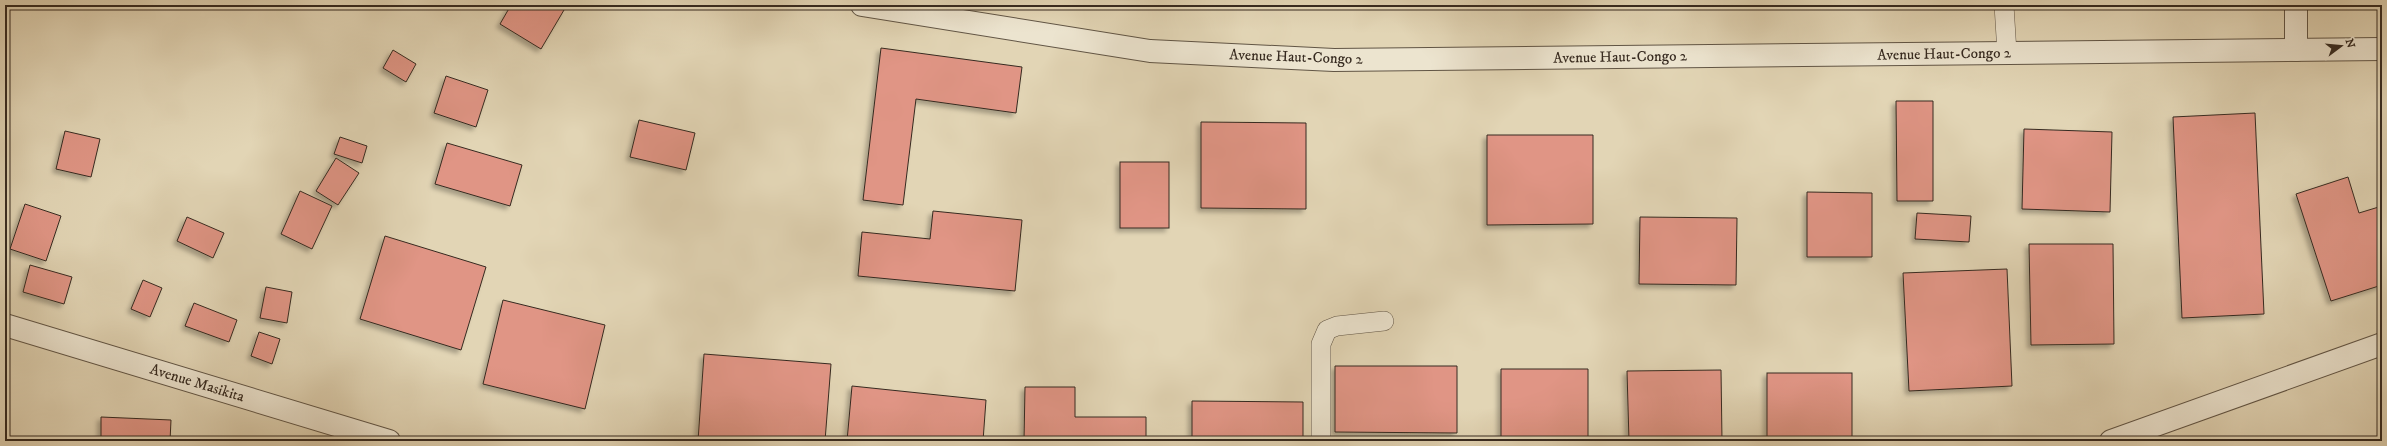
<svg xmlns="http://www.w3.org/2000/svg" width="2387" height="446" font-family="'IM FELL DW Pica',serif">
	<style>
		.building { fill: #e09585; stroke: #362a20; filter: url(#shadow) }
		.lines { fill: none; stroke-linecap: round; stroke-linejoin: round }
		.service-casing { stroke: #615545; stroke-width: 20 }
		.minor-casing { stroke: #615545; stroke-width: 24 }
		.service { stroke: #ece4cf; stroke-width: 19 }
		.minor { stroke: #ece4cf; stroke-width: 22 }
		.labels { text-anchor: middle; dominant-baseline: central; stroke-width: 4; stroke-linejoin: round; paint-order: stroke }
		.street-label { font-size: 15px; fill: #362a20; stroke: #ece4cf }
	</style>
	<defs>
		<filter id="shadow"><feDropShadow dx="-3.5" dy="3.5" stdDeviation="2" flood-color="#0004"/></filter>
	</defs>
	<rect width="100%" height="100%" fill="#e2d5b5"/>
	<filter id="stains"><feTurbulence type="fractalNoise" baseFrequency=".005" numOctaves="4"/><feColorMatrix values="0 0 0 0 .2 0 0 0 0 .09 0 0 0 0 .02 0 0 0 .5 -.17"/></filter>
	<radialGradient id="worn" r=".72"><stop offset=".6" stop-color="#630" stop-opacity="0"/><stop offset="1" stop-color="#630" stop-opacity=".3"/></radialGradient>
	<g class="building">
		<path d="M511,5H557L564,10L541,49L500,24Z"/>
		<path d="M881,48L1022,67L1016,113L916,99L903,205L863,200Z"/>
		<path d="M393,50L416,64L406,82L383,68Z"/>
		<path d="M446,76L488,90L476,127L434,113Z"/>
		<path d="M1896,101H1933V201H1897Z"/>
		<path d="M2255,113L2264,314L2182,318L2173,117Z"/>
		<path d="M5,120L9,121L5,135Z"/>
		<path d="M639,120L695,133L686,170L630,157Z"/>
		<path d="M1201,122L1306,123V209L1201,208Z"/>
		<path d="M2024,129L2112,132L2110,212L2022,209Z"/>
		<path d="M65,131L100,139L91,177L56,169Z"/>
		<path d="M1487,135H1593V224L1487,225Z"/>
		<path d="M340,137L367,146L362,163L334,154Z"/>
		<path d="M447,143L522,165L510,206L435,184Z"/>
		<path d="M336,158L359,173L338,205L316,191Z"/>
		<rect x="1120" y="162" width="49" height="66"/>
		<path d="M2348,177L2359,213L2382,206V285L2331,301L2296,194Z"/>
		<path d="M300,191L332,206L312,249L281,234Z"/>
		<path d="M1807,192L1872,193V257H1807Z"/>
		<path d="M25,204L61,216L46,261L10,249Z"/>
		<path d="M933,211L1022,220L1015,291L858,276L862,232L930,239Z"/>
		<path d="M1917,213L1971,216L1969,242L1915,239Z"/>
		<path d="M187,217L224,233L213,258L177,241Z"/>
		<path d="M1640,217L1737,218L1736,285L1639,284Z"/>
		<path d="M385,236L486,267L461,350L360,319Z"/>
		<path d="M2029,244H2113L2114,344L2031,345Z"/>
		<path d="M30,265L72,277L64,304L23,292Z"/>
		<path d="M2007,269L2012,386L1909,391L1903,273Z"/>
		<path d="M143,280L162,288L150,317L131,309Z"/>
		<path d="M266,287L292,292L287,323L260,318Z"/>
		<path d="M503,300L605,325L585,409L483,384Z"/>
		<path d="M194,303L237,320L229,342L185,326Z"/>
		<path d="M259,332L280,339L272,364L251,356Z"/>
		<path d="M704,354L831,364L825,441H698Z"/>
		<path d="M1335,366H1457V433L1335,432Z"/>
		<path d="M1501,369H1588V441H1530V437H1501Z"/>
		<path d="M1721,370L1722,441H1629L1627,371Z"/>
		<rect x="1767" y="373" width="85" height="68"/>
		<path d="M852,386L986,400L983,441H847Z"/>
		<path d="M1025,387H1075V417H1146V441H1024Z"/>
		<path d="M1192,401L1303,402V441H1192Z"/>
		<path d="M101,417L171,420L170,441H101Z"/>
		<path d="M2320,439L2382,440V441H2319Z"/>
	</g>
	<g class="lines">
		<defs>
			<g id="service">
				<path d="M2004,5L2007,53"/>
				<path d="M1321,441V344L1327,330L1337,326L1384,321"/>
			</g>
			<g id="minor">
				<path d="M862,5L1150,51L1334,60L2382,49"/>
				<path d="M2296,50V5"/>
				<path d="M5,325L389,441"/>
				<path d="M2111,441L2382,344"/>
			</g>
		</defs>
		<use href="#service" class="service-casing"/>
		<use href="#minor" class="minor-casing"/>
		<use href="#service" class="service"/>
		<use href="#minor" class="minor"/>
	</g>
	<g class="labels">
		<g class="street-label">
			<text transform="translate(1944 54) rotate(-1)">Avenue Haut-Congo 2</text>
			<text transform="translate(1296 57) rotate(2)">Avenue Haut-Congo 2</text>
			<text transform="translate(1620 57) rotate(-1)">Avenue Haut-Congo 2</text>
			<text transform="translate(197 383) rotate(17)">Avenue Masikita</text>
		</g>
	</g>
	<rect width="2387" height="446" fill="none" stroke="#e2d5b5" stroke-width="20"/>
	<rect x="6" y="6" width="2375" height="434" fill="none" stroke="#362a20" stroke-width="2"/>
	<rect x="10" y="10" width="2367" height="426" fill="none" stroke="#362a20"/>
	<g transform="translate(2341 46) rotate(74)" stroke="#ece4cf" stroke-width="3" paint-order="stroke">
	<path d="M0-3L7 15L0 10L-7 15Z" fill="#362a20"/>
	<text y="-6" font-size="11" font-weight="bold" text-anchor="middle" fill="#362a20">N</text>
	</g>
	<rect width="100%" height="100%" filter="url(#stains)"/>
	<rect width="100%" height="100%" fill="url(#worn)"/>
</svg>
